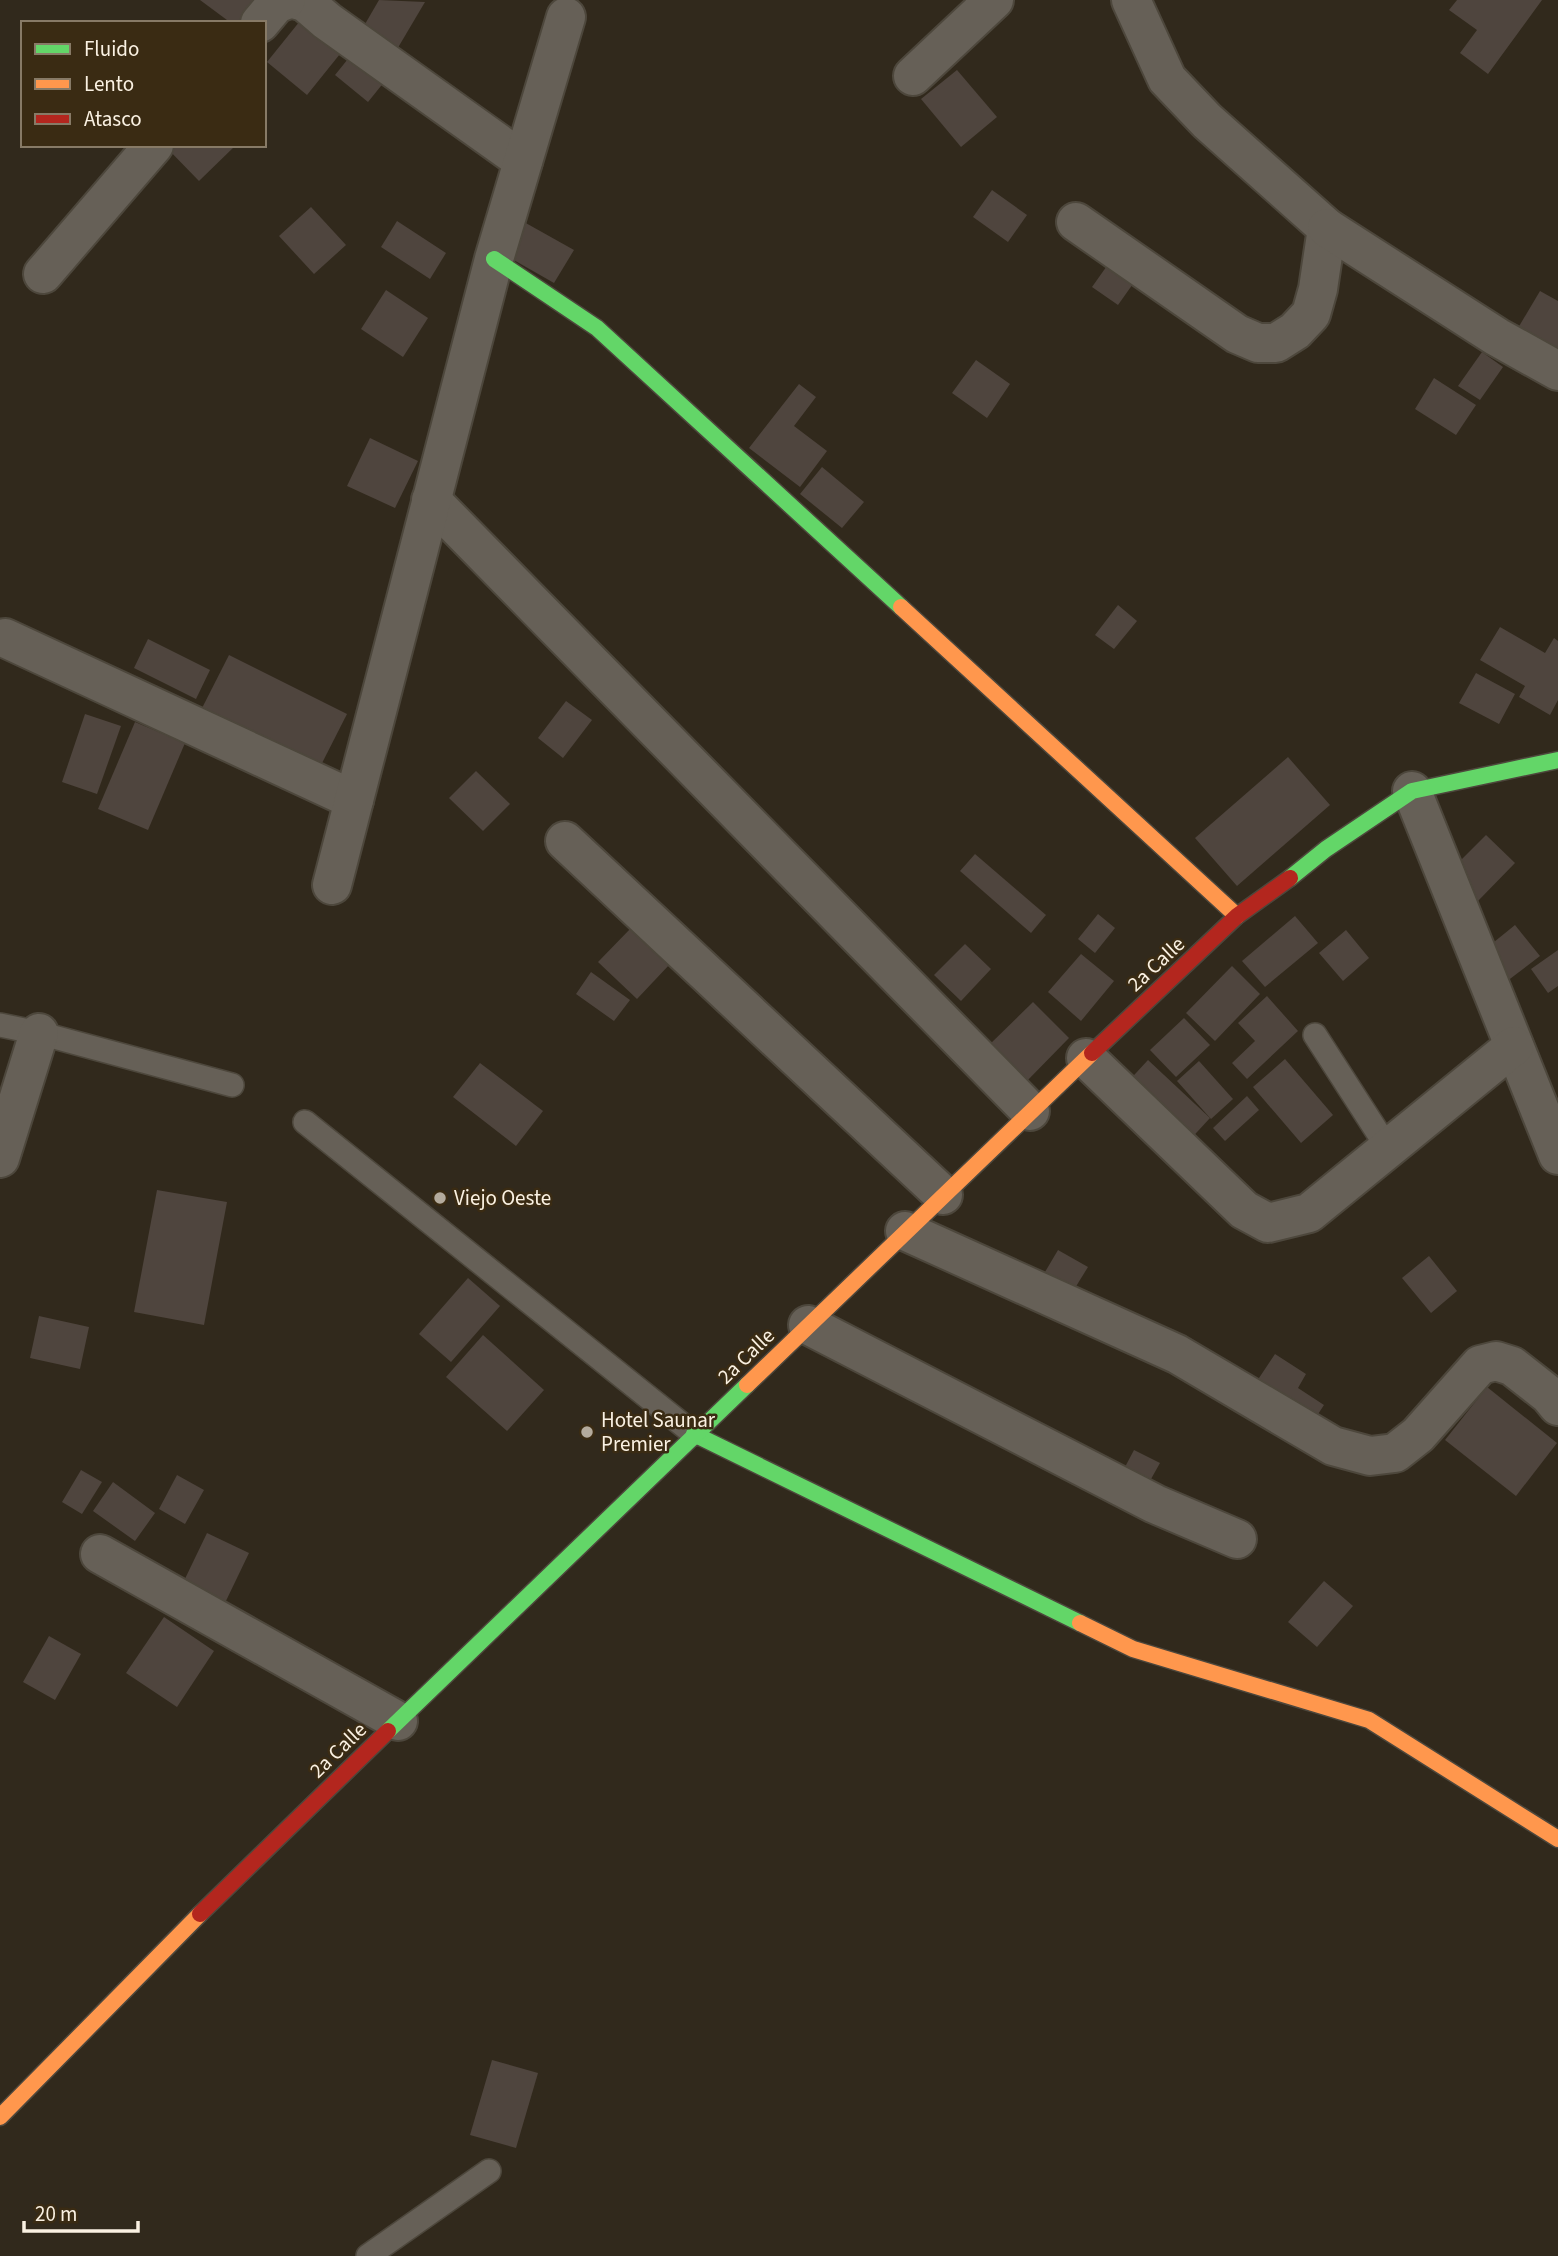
<svg xmlns="http://www.w3.org/2000/svg" width="1558" height="2256" font-family="'Source Sans 3',sans-serif">
	<style>
		.building { fill: #4f453e }
		.lines { fill: none; stroke-linecap: round; stroke-linejoin: round }
		.lane-casing { stroke: #4d473c; stroke-width: 26 }
		.street-casing { stroke: #4d473c; stroke-width: 42 }
		.fast-casing { stroke: #4d473c; stroke-width: 19 }
		.slow-casing { stroke: #4d473c; stroke-width: 19 }
		.jam-casing { stroke: #4d473c; stroke-width: 19 }
		.lane { stroke: #666057; stroke-width: 23 }
		.street { stroke: #666057; stroke-width: 38 }
		.fast { stroke: #63d668; stroke-width: 16 }
		.slow { stroke: #ff974d; stroke-width: 16 }
		.jam { stroke: #b3261e; stroke-width: 16 }
		.poi-dot { fill: #b4ab9d; stroke: #3a2b13; stroke-width: 2.5 }
		.labels { text-anchor: middle; dominant-baseline: central; stroke-width: 5; stroke-linejoin: round; paint-order: stroke }
		.street-label { font-size: 21px; fill: #faf1e2; stroke: #3a2b13 }
		.poi-label { font-size: 21px; fill: #faf1e2; stroke: #3a2b13; text-anchor: start }
	</style>
	<rect width="100%" height="100%" fill="#31291c"/>
	<g class="building">
		<path d="M200,0H257L240,23H231Z"/>
		<path d="M379,0L425,2L396,51L361,31Z"/>
		<path d="M1457,0H1542L1488,74L1460,53L1477,30L1449,10Z"/>
		<path d="M304,16L344,49L307,95L267,62Z"/>
		<path d="M352,54L385,81L368,102L335,75Z"/>
		<path d="M957,70L997,117L961,147L921,99Z"/>
		<path d="M164,145H236L199,181Z"/>
		<path d="M992,190L1027,215L1008,242L973,217Z"/>
		<path d="M311,207L346,245L314,274L279,236Z"/>
		<path d="M397,221L446,253L430,279L381,247Z"/>
		<path d="M524,222L574,250L554,283L505,255Z"/>
		<path d="M1109,263L1135,281L1118,305L1092,287Z"/>
		<path d="M386,290L428,318L403,357L361,329Z"/>
		<path d="M1540,291L1558,301V352L1518,328Z"/>
		<path d="M1482,352L1503,367L1480,400L1458,386Z"/>
		<path d="M976,360L1010,384L987,418L952,393Z"/>
		<path d="M1434,378L1476,405L1456,435L1415,409Z"/>
		<path d="M799,384L816,397L794,426L827,451L800,487L749,448Z"/>
		<path d="M370,438L418,461L395,508L347,486Z"/>
		<path d="M822,467L864,502L842,528L800,494Z"/>
		<path d="M1118,605L1137,621L1114,649L1095,635Z"/>
		<path d="M1500,627L1545,653L1554,638L1558,641V700L1550,715L1519,697L1525,686L1480,660Z"/>
		<path d="M148,639L210,670L196,699L134,668Z"/>
		<path d="M229,655L347,714L317,773L199,714Z"/>
		<path d="M1476,673L1515,694L1499,724L1459,703Z"/>
		<path d="M566,701L592,720L563,758L538,738Z"/>
		<path d="M85,714L121,726L97,794L62,782Z"/>
		<path d="M135,722L185,743L148,830L98,809Z"/>
		<path d="M1288,757L1330,805L1237,886L1195,838Z"/>
		<path d="M476,771L510,804L483,831L449,798Z"/>
		<path d="M1486,835L1515,863L1477,902L1447,874Z"/>
		<path d="M975,854L1046,915L1031,933L960,871Z"/>
		<path d="M1098,914L1115,928L1095,953L1078,939Z"/>
		<path d="M1295,916L1318,943L1265,987L1242,961Z"/>
		<path d="M1515,925L1540,956L1502,985L1478,955Z"/>
		<path d="M632,927L670,964L637,999L598,962Z"/>
		<path d="M1346,930L1369,958L1343,981L1319,953Z"/>
		<path d="M965,944L991,969L961,1001L934,975Z"/>
		<path d="M1558,950V986L1548,993L1531,969Z"/>
		<path d="M1081,954L1114,981L1081,1021L1048,992Z"/>
		<path d="M1232,966L1260,994L1215,1041L1186,1013Z"/>
		<path d="M591,972L630,1000L614,1021L576,994Z"/>
		<path d="M1267,996L1298,1031L1247,1079L1232,1063L1255,1041L1238,1023Z"/>
		<path d="M1033,1002L1069,1038L1024,1084L987,1047Z"/>
		<path d="M1184,1018L1210,1045L1176,1077L1150,1050Z"/>
		<path d="M1285,1059L1333,1115L1301,1143L1253,1087Z"/>
		<path d="M1148,1060L1210,1118L1186,1144L1124,1086Z"/>
		<path d="M1199,1061L1233,1099L1211,1119L1177,1081Z"/>
		<path d="M480,1063L543,1111L516,1146L453,1097Z"/>
		<path d="M1247,1096L1259,1110L1225,1141L1213,1128Z"/>
		<path d="M157,1190L227,1202L204,1325L134,1312Z"/>
		<path d="M1058,1250L1088,1267L1075,1288L1045,1272Z"/>
		<path d="M1429,1256L1457,1291L1431,1313L1402,1278Z"/>
		<path d="M468,1278L500,1306L451,1362L419,1334Z"/>
		<path d="M39,1316L89,1327L80,1369L30,1358Z"/>
		<path d="M483,1335L544,1390L507,1431L446,1377Z"/>
		<path d="M1275,1354L1306,1374L1298,1388L1324,1405L1309,1428L1251,1390Z"/>
		<path d="M1487,1387L1557,1443L1516,1496L1445,1440Z"/>
		<path d="M1134,1450L1160,1463L1142,1495L1117,1482Z"/>
		<path d="M81,1470L102,1482L82,1514L62,1502Z"/>
		<path d="M177,1475L204,1490L185,1524L159,1509Z"/>
		<path d="M113,1482L155,1513L135,1541L93,1511Z"/>
		<path d="M207,1533L249,1553L224,1605L182,1585Z"/>
		<path d="M1324,1581L1353,1606L1317,1647L1288,1622Z"/>
		<path d="M164,1617L214,1651L177,1707L126,1673Z"/>
		<path d="M49,1636L81,1654L55,1700L23,1682Z"/>
		<path d="M492,2060L538,2073L516,2148L470,2135Z"/>
	</g>
	<g class="lines">
		<defs>
			<g id="lane">
				<path d="M0,1025L39,1033L232,1085"/>
				<path d="M1315,1035L1389,1150"/>
				<path d="M305,1122L694,1434"/>
				<path d="M368,2256L489,2171"/>
			</g>
			<g id="street">
				<path d="M297,0L305,2L327,21L523,161"/>
				<path d="M260,23L276,4L286,0"/>
				<path d="M913,76L994,0"/>
				<path d="M1076,222L1237,334L1258,343H1276L1295,331L1311,314L1318,289L1327,228L1207,121L1167,79L1131,0"/>
				<path d="M1327,228L1497,337L1558,371"/>
				<path d="M43,274L154,145"/>
				<path d="M431,500L1030,1111"/>
				<path d="M5,638L354,800"/>
				<path d="M1412,791L1558,1155"/>
				<path d="M565,841L943,1195"/>
				<path d="M332,885L494,259L566,17"/>
				<path d="M1086,1058L1244,1210L1268,1223L1309,1213L1514,1046"/>
				<path d="M0,1158L39,1033"/>
				<path d="M905,1231L1177,1354L1333,1446L1370,1456L1395,1453L1418,1435L1480,1365L1496,1361L1512,1366L1549,1395L1558,1406"/>
				<path d="M808,1325L1155,1504L1237,1539"/>
				<path d="M100,1554L398,1721"/>
			</g>
			<g id="fast">
				<path d="M494,259L597,328L901,607"/>
				<path d="M1290,878L1326,849L1412,791L1558,760"/>
				<path d="M694,1434L1080,1623"/>
				<path d="M388,1731L747,1385"/>
			</g>
			<g id="slow">
				<path d="M901,607L1237,916"/>
				<path d="M747,1385L1092,1053"/>
				<path d="M1080,1623L1133,1649L1369,1720L1558,1839"/>
				<path d="M0,2117L200,1914"/>
			</g>
			<g id="jam">
				<path d="M1092,1053L1237,916L1290,878"/>
				<path d="M200,1914L388,1731"/>
			</g>
		</defs>
		<use href="#lane" class="lane-casing"/>
		<use href="#street" class="street-casing"/>
		<use href="#fast" class="fast-casing"/>
		<use href="#slow" class="slow-casing"/>
		<use href="#jam" class="jam-casing"/>
		<use href="#lane" class="lane"/>
		<use href="#street" class="street"/>
		<use href="#fast" class="fast"/>
		<use href="#slow" class="slow"/>
		<use href="#jam" class="jam"/>
	</g>
	<g class="poi-dot">
		<circle cx="440" cy="1198" r="7"/>
		<circle cx="587" cy="1432" r="7"/>
	</g>
	<g class="labels">
		<g class="street-label">
			<text transform="translate(1156 964) rotate(-43)">2a Calle</text>
			<text transform="translate(746 1356) rotate(-44)">2a Calle</text>
			<text transform="translate(338 1750) rotate(-44)">2a Calle</text>
		</g>
		<g class="poi-label">
			<text x="454" y="1198">Viejo Oeste</text>
			<text x="601" y="1420">Hotel Saunar<tspan x="601" dy="24">Premier</tspan></text>
		</g>
	</g>
	<rect x="21" y="21" width="245" height="126" fill="#3a2b13" stroke="#877a66" stroke-width="2"/>
	<rect x="35" y="44" width="35" height="10" fill="#63d668" stroke="#877a66" stroke-width="2"/>
	<text x="84" y="56" font-size="21" fill="#faf1e2">Fluido</text>
	<rect x="35" y="79" width="35" height="10" fill="#ff974d" stroke="#877a66" stroke-width="2"/>
	<text x="84" y="91" font-size="21" fill="#faf1e2">Lento</text>
	<rect x="35" y="114" width="35" height="10" fill="#b3261e" stroke="#877a66" stroke-width="2"/>
	<text x="84" y="126" font-size="21" fill="#faf1e2">Atasco</text>
	<path d="M24 2221v10h114v-10" fill="none" stroke="#faf1e2" stroke-width="3.5"/>
	<text x="35" y="2221" font-size="21" fill="#faf1e2" stroke="#3a2b13" stroke-width="5" paint-order="stroke">20 m</text>
</svg>
